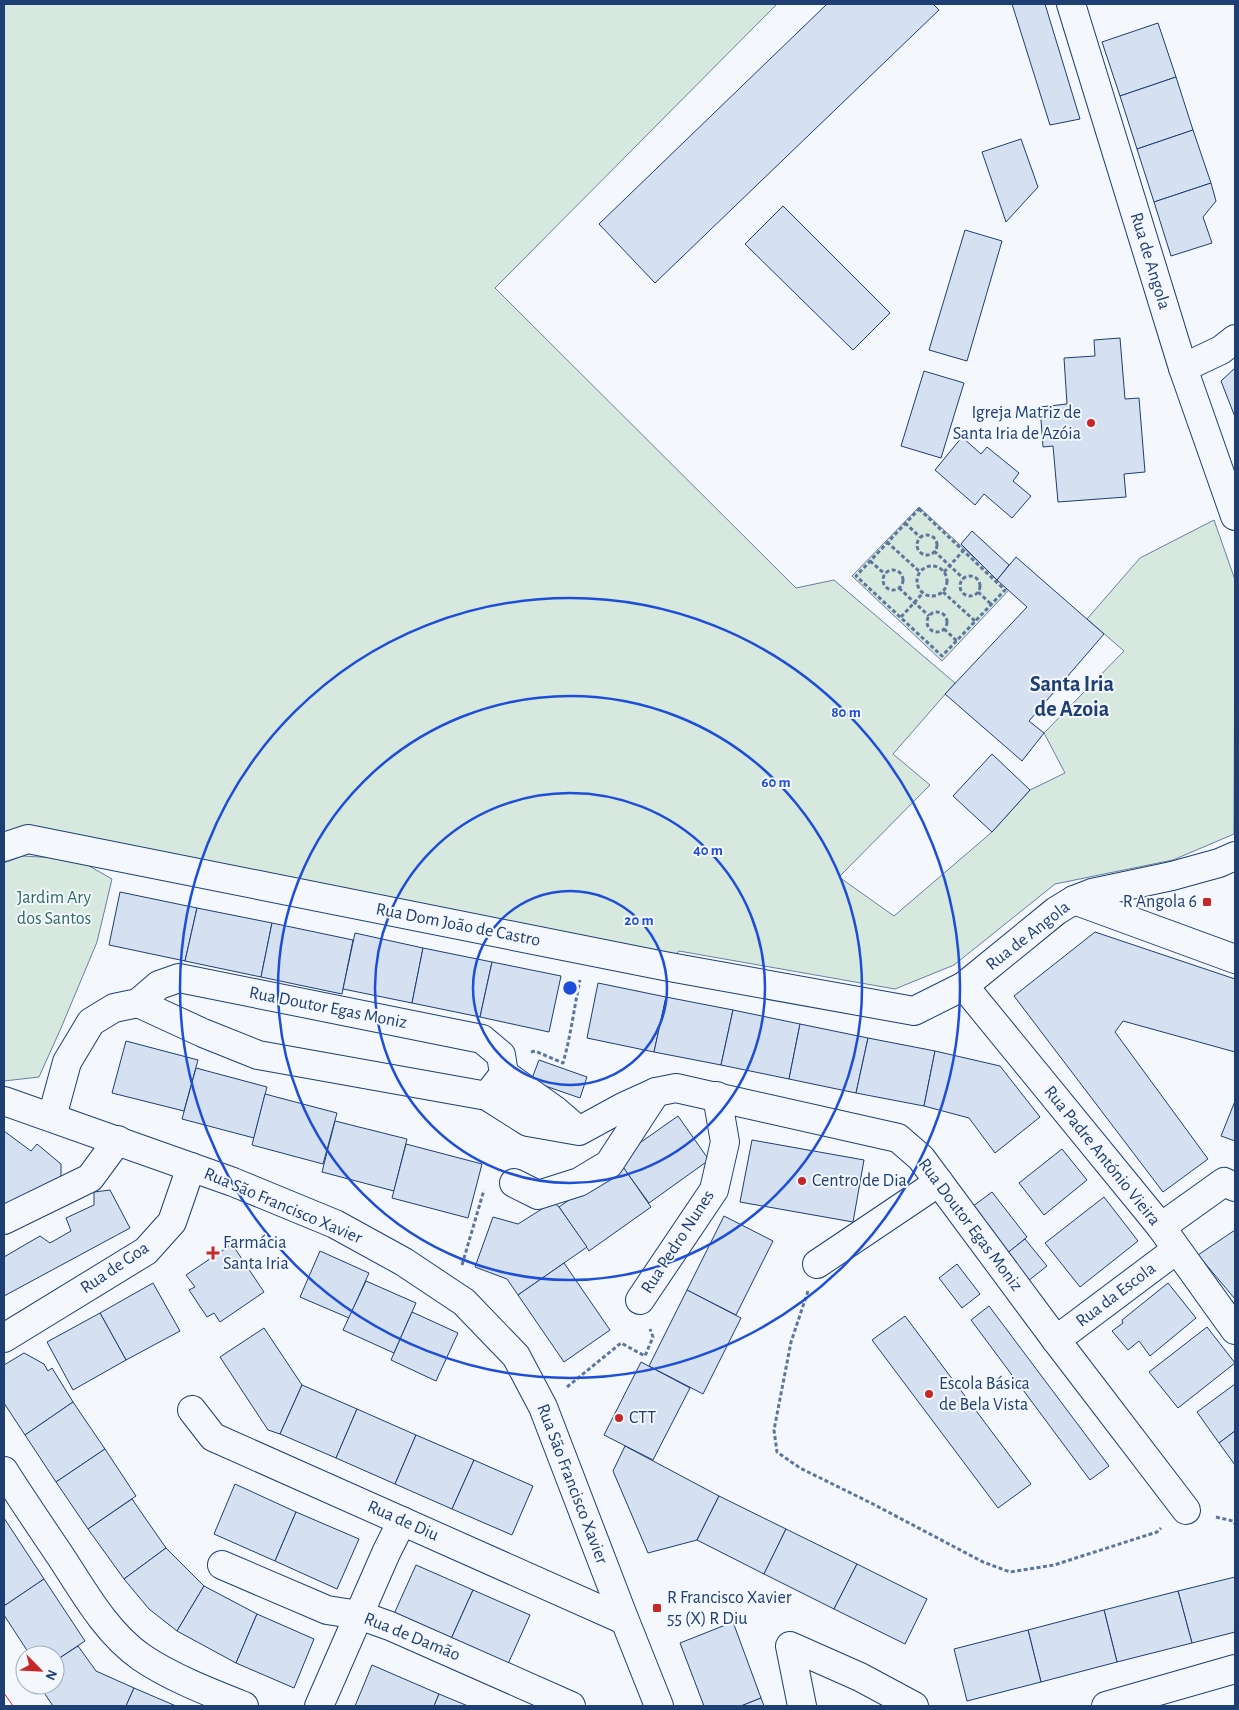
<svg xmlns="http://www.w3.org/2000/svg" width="1239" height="1710" font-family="'Alegreya Sans',sans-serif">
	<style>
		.green { fill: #d7e8df; stroke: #687fa3 }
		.building { fill: #d5e0f0; stroke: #1d3f73 }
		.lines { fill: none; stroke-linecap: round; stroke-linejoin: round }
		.minor-casing { stroke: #1d3f73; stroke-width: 30 }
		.path { stroke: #5e769c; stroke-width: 3; stroke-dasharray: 4 2.5; stroke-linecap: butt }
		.minor { stroke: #f4f7fb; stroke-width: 28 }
		.power { stroke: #c62828; stroke-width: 1; stroke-dasharray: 18 4 2.5 4; stroke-linecap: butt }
		.ring { fill: none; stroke: #1d4ed8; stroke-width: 2.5 }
		.poi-dot { fill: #c62828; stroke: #f4f7fb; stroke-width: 2 }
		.labels { text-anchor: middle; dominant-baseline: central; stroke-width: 4; stroke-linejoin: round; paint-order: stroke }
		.street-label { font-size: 18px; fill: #1d3f73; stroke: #f4f7fb }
		.poi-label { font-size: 18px; fill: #1d3f73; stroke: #f4f7fb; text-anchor: start }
		.park-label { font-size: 18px; fill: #2c6c60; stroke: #f4f7fb }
		.district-label { font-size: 22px; font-weight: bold; fill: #1d3f73; stroke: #f4f7fb }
		.centre { fill: #1d4ed8; stroke: #f4f7fb; stroke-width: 2.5 }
		.ring-label { font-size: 15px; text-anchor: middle; font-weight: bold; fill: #1d4ed8; stroke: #f4f7fb; stroke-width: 4; stroke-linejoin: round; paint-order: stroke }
	</style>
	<rect width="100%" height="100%" fill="#f4f7fb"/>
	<g class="green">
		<path d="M4,4H777L495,288L796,588L834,580L955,683L893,754L930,785L839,877L894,916L992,832L1030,790L1065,773L1044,733L1124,651L1087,619L1140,558L1214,520L1235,580L1234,834L1173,860L1055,884L954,965L895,989L679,951L664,966L4,847Z"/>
		<path d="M919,507L1009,590L942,661L852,576Z"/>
		<path d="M22,856L77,859L112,879L97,942L61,1028L39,1077L4,1081V863Z"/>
	</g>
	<g class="building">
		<path d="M827,4H933L939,10L655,283L599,224Z"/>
		<path d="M1012,4H1045L1080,119L1050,125Z"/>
		<path d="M1158,23L1176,77L1120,96L1102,42Z"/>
		<path d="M1176,77L1193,130L1137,149L1120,96Z"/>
		<path d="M1193,130L1211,183L1154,202L1137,149Z"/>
		<path d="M1021,139L1038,187L1006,222L982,152Z"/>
		<path d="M1211,183L1216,201L1203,217L1212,243L1171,256L1154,202Z"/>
		<path d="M783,206L890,313L853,350L745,244Z"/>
		<path d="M965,230L1002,241L967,361L929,350Z"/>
		<path d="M1120,338L1125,399L1139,398L1145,472L1124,474L1126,497L1058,502L1053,446L1043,447L1040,407L1067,404L1064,358L1095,356L1094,340Z"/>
		<path d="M1235,368V417L1221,381Z"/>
		<path d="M924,371L964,383L941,458L901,446Z"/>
		<path d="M962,437L981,454L987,447L1019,473L1013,481L1031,496L1012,518L984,494L975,505L935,470Z"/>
		<path d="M972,531L1009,565L997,580L961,544Z"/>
		<path d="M1016,557L1104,634L1029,721L1044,733L1022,761L945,694L1027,607L997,580Z"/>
		<path d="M992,754L1030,790L992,832L953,796Z"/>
		<path d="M120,892L197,908L185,961L109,945Z"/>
		<path d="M197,908L272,923L261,977L185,961Z"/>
		<path d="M272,923L353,940L342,994L261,977Z"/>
		<path d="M1095,932L1235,979V1052L1123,1021L1115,1032L1208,1159L1163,1192L1014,996Z"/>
		<path d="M355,933L423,948L412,1003L343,989Z"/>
		<path d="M423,948L492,962L480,1017L412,1003Z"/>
		<path d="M492,962L561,976L549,1032L480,1017Z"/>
		<path d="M598,983L666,997L654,1052L587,1038Z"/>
		<path d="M666,997L733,1010L721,1065L654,1052Z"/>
		<path d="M733,1010L800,1024L789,1079L721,1065Z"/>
		<path d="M800,1024L868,1038L856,1093L789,1079Z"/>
		<path d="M868,1038L935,1051L924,1106L856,1093Z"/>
		<path d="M126,1041L198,1060L184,1111L112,1093Z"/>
		<path d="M935,1051L1000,1066L1040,1117L995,1153L969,1118L924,1106Z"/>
		<path d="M539,1060L587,1077L580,1098L531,1081Z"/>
		<path d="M196,1068L267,1087L254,1138L182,1119Z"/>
		<path d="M265,1094L337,1113L323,1164L252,1145Z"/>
		<path d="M1235,1101V1141L1221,1136Z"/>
		<path d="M678,1116L709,1160L649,1203L617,1159Z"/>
		<path d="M335,1121L407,1139L394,1191L322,1172Z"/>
		<path d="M4,1131L31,1151L37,1144L61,1164V1184L4,1213Z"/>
		<path d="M752,1140L864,1160L853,1222L740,1202Z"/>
		<path d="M406,1144L482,1164L468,1218L392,1198Z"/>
		<path d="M1062,1149L1087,1180L1044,1215L1019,1183Z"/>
		<path d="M621,1164L651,1207L589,1251L559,1207Z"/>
		<path d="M110,1190L130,1228L4,1296V1257L40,1236L50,1243L71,1231L66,1218L94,1205V1192Z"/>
		<path d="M992,1192L1027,1237L1008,1253L972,1207Z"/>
		<path d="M1104,1197L1138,1241L1080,1287L1045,1243Z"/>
		<path d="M553,1202L559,1207L587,1247L518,1295L507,1279L475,1267L493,1217L518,1224Z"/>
		<path d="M724,1216L773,1241L736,1315L687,1290Z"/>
		<path d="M1235,1230V1299L1198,1255Z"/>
		<path d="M1025,1239L1047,1266L1028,1281L1006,1254Z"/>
		<path d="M232,1244L264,1292L220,1322L214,1313L207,1317L189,1290L195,1287L186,1275Z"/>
		<path d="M320,1251L369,1273L349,1318L300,1297Z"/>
		<path d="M564,1263L610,1330L564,1362L518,1295Z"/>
		<path d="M957,1264L980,1294L962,1308L939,1278Z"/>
		<path d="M366,1281L416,1303L394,1353L343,1330Z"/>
		<path d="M153,1283L180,1331L126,1360L100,1313Z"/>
		<path d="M1168,1283L1196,1318L1150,1356L1139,1341L1128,1350L1112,1331L1123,1323L1122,1320Z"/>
		<path d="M687,1290L741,1318L703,1394L649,1366Z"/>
		<path d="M989,1306L1109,1466L1090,1480L971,1320Z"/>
		<path d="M412,1312L458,1333L436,1381L391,1360Z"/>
		<path d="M100,1313L126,1360L73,1390L47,1342Z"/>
		<path d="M905,1316L1031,1484L998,1508L872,1340Z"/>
		<path d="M1207,1327L1235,1363L1178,1408L1149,1372Z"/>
		<path d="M264,1328L302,1385L280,1434L268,1430L220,1357Z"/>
		<path d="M24,1353L44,1364L48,1371L52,1368L73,1402L25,1435L4,1403V1365Z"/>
		<path d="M641,1362L690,1388L653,1460L604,1435Z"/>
		<path d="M1235,1384V1431L1219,1443L1197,1412Z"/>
		<path d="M302,1385L357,1409L336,1458L280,1434Z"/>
		<path d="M73,1402L105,1449L56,1482L25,1435Z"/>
		<path d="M357,1409L416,1435L395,1484L336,1458Z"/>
		<path d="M1235,1431V1465L1219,1443Z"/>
		<path d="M416,1435L474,1460L452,1509L395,1484Z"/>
		<path d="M625,1446L719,1496L697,1540L648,1553L613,1471Z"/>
		<path d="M105,1449L136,1496L88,1529L56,1482Z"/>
		<path d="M474,1460L533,1486L512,1535L452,1509Z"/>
		<path d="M235,1484L296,1512L275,1561L214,1534Z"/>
		<path d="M719,1496L786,1529L764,1574L697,1540Z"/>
		<path d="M132,1499L166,1548L124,1579L88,1529Z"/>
		<path d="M296,1512L359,1539L337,1589L275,1561Z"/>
		<path d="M4,1518L44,1579L4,1606Z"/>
		<path d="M786,1529L857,1564L834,1609L764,1574Z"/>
		<path d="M166,1548L204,1586L177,1631L149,1609L124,1579Z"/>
		<path d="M857,1564L927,1599L905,1644L834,1609Z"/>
		<path d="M416,1565L473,1590L451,1639L394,1614Z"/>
		<path d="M1235,1577V1632L1192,1643L1178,1591Z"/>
		<path d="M44,1579L85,1641L55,1661V1655H30L4,1615V1606Z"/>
		<path d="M204,1586L257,1614L236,1663L177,1631Z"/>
		<path d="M473,1590L530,1615L508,1664L451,1639Z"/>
		<path d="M1178,1591L1192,1643L1117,1662L1104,1610Z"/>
		<path d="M1104,1610L1117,1662L1041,1682L1028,1630Z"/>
		<path d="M257,1614L314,1639L294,1688L236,1663Z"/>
		<path d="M733,1622L761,1698L741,1706H704L680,1643Z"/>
		<path d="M1028,1630L1041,1682L967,1701L954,1649Z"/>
		<path d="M78,1646L96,1671L134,1688L126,1706H53L39,1685H55V1661Z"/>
		<path d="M372,1665L439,1694L434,1706H355Z"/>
		<path d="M134,1688L176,1706H126Z"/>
		<path d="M439,1694L468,1706H434Z"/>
		<path d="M761,1698L764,1706H741Z"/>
	</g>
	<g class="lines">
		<defs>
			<g id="minor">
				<path d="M1071,4L1183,368L1235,516"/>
				<path d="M1183,368L1221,350L1235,339"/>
				<path d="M4,847L28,839L664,966L914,1011L964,986L1056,911L1074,900L1092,893L1172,876L1219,863L1235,856"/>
				<path d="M1074,900L1235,959"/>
				<path d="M964,986L1161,1227L1235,1330"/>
				<path d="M138,1003L203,1033L258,1055L487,1096L528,1122L579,1131L623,1107L656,1092L676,1088L898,1138L921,1158L1056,1340L1186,1510"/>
				<path d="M504,1074L556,1111L578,1130"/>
				<path d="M4,1101L233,1182L335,1224L404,1262L464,1302L516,1356L543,1407L622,1613L659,1706"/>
				<path d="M52,1117L67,1062L91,1022L114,1008L138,1003L159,985L179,978L482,1039L501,1055L504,1074L487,1096"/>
				<path d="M514,1183L538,1195L579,1182L609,1164L656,1092"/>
				<path d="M4,1220L90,1178L118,1140"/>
				<path d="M1161,1227L1224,1182L1235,1187"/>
				<path d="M817,1264L939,1182"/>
				<path d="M640,1300L714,1190L725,1142L717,1096"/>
				<path d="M4,1338L146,1251L172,1222L191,1167"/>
				<path d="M1056,1340L1176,1250"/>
				<path d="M192,1410L213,1437L624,1620"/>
				<path d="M4,1471C23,1501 43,1530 63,1560C85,1594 107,1633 141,1657C170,1677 211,1693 244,1706"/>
				<path d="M222,1565L327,1610L359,1615L390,1626L571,1706"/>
				<path d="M319,1706L386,1553L402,1521"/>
				<path d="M802,1706L790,1646L860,1677L914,1706"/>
				<path d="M1106,1706L1235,1669"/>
			</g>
		</defs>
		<use href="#minor" class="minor-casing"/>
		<g class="path">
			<path d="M919,509L1005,590L942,656L856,576Z"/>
			<path d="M905,523L920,537"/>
			<circle cx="927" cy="545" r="10"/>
			<path d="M887,542L920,572"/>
			<path d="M934,551L964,579"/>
			<path d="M870,561L885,574"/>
			<circle cx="932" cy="581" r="15"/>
			<circle cx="893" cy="580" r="10"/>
			<path d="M944,572L963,551"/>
			<circle cx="970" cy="586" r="10"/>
			<path d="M899,588L929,616"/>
			<path d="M943,592L975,621"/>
			<path d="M978,592L991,604"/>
			<circle cx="937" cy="622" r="10"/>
			<path d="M901,617L923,593"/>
			<path d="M944,629L957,641"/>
			<path d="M531,1052L535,1051L563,1063C571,1035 574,1008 580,980"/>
			<path d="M462,1265L484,1190"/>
			<path d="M808,1291L791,1342L774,1430L777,1452L800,1468L873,1504L983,1562L1010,1572L1054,1565L1157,1532L1161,1528"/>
			<path d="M567,1387L621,1343L645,1356L653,1337L650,1329"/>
			<path d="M1216,1517L1233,1521L1235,1524"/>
		</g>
		<use href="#minor" class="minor"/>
		<path class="power" d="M4,1693L13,1706"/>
	</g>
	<g class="ring">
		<circle cx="570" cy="988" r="97"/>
		<circle cx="570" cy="988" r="195"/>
		<circle cx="570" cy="988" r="292"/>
		<circle cx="570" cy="988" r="390"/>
	</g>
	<g class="poi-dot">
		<circle cx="1091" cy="423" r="5"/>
		<rect x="1202" y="897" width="10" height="10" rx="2.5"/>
		<circle cx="802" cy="1181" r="5"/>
		<path d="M210.5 1245.5h5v5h5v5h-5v5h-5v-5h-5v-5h5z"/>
		<circle cx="929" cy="1394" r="5"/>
		<circle cx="619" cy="1418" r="5"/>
		<rect x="652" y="1603" width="10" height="10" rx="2.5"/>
	</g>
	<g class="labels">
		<g class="street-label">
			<text transform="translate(1150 261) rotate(73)">Rua de Angola</text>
			<text transform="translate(458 925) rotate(11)">Rua Dom João de Castro</text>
			<text transform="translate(1028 936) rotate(-38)">Rua de Angola</text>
			<text transform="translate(328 1008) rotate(11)">Rua Doutor Egas Moniz</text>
			<text transform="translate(1102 1156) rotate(51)">Rua Padre António Vieira</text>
			<text transform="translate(283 1206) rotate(23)">Rua São Francisco Xavier</text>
			<text transform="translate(970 1225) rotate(53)">Rua Doutor Egas Moniz</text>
			<text transform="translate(678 1242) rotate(-57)">Rua Pedro Nunes</text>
			<text transform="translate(115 1268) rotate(-34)">Rua de Goa</text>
			<text transform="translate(1116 1295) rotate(-37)">Rua da Escola</text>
			<text transform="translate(572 1484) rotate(69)">Rua São Francisco Xavier</text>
			<text transform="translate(403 1521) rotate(24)">Rua de Diu</text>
			<text transform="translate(412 1637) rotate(22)">Rua de Damão</text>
		</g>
		<g class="poi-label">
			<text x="1081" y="413" text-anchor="end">Igreja Matriz de<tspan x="1081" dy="21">Santa Iria de Azóia</tspan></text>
			<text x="1197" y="902" text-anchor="end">R Angola 6</text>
			<text x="812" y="1181">Centro de Dia</text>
			<text x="223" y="1243">Farmácia<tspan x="223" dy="21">Santa Iria</tspan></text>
			<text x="939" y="1384">Escola Básica<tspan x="939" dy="21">de Bela Vista</tspan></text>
			<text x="629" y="1418">CTT</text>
			<text x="667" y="1598">R Francisco Xavier<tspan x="667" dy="21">55 (X) R Diu</tspan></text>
		</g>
		<g class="park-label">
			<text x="54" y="898">Jardim Ary<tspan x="54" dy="21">dos Santos</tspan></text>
		</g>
		<g class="district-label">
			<text x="1072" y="684">Santa Iria<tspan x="1072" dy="25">de Azoia</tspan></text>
		</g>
	</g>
	<circle cx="570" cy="988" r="8" class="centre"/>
	<g class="ring-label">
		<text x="846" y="717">80 m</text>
		<text x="776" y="787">60 m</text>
		<text x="708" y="855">40 m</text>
		<text x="639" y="925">20 m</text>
	</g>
	<rect width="1239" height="1710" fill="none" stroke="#1d3f73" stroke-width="10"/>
	<g transform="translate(40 1670) rotate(114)"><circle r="24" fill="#f4f7fb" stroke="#9eadc5"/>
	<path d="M0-4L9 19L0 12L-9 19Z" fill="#c62828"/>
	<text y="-8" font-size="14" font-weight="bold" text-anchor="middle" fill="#1d3f73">N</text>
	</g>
</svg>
